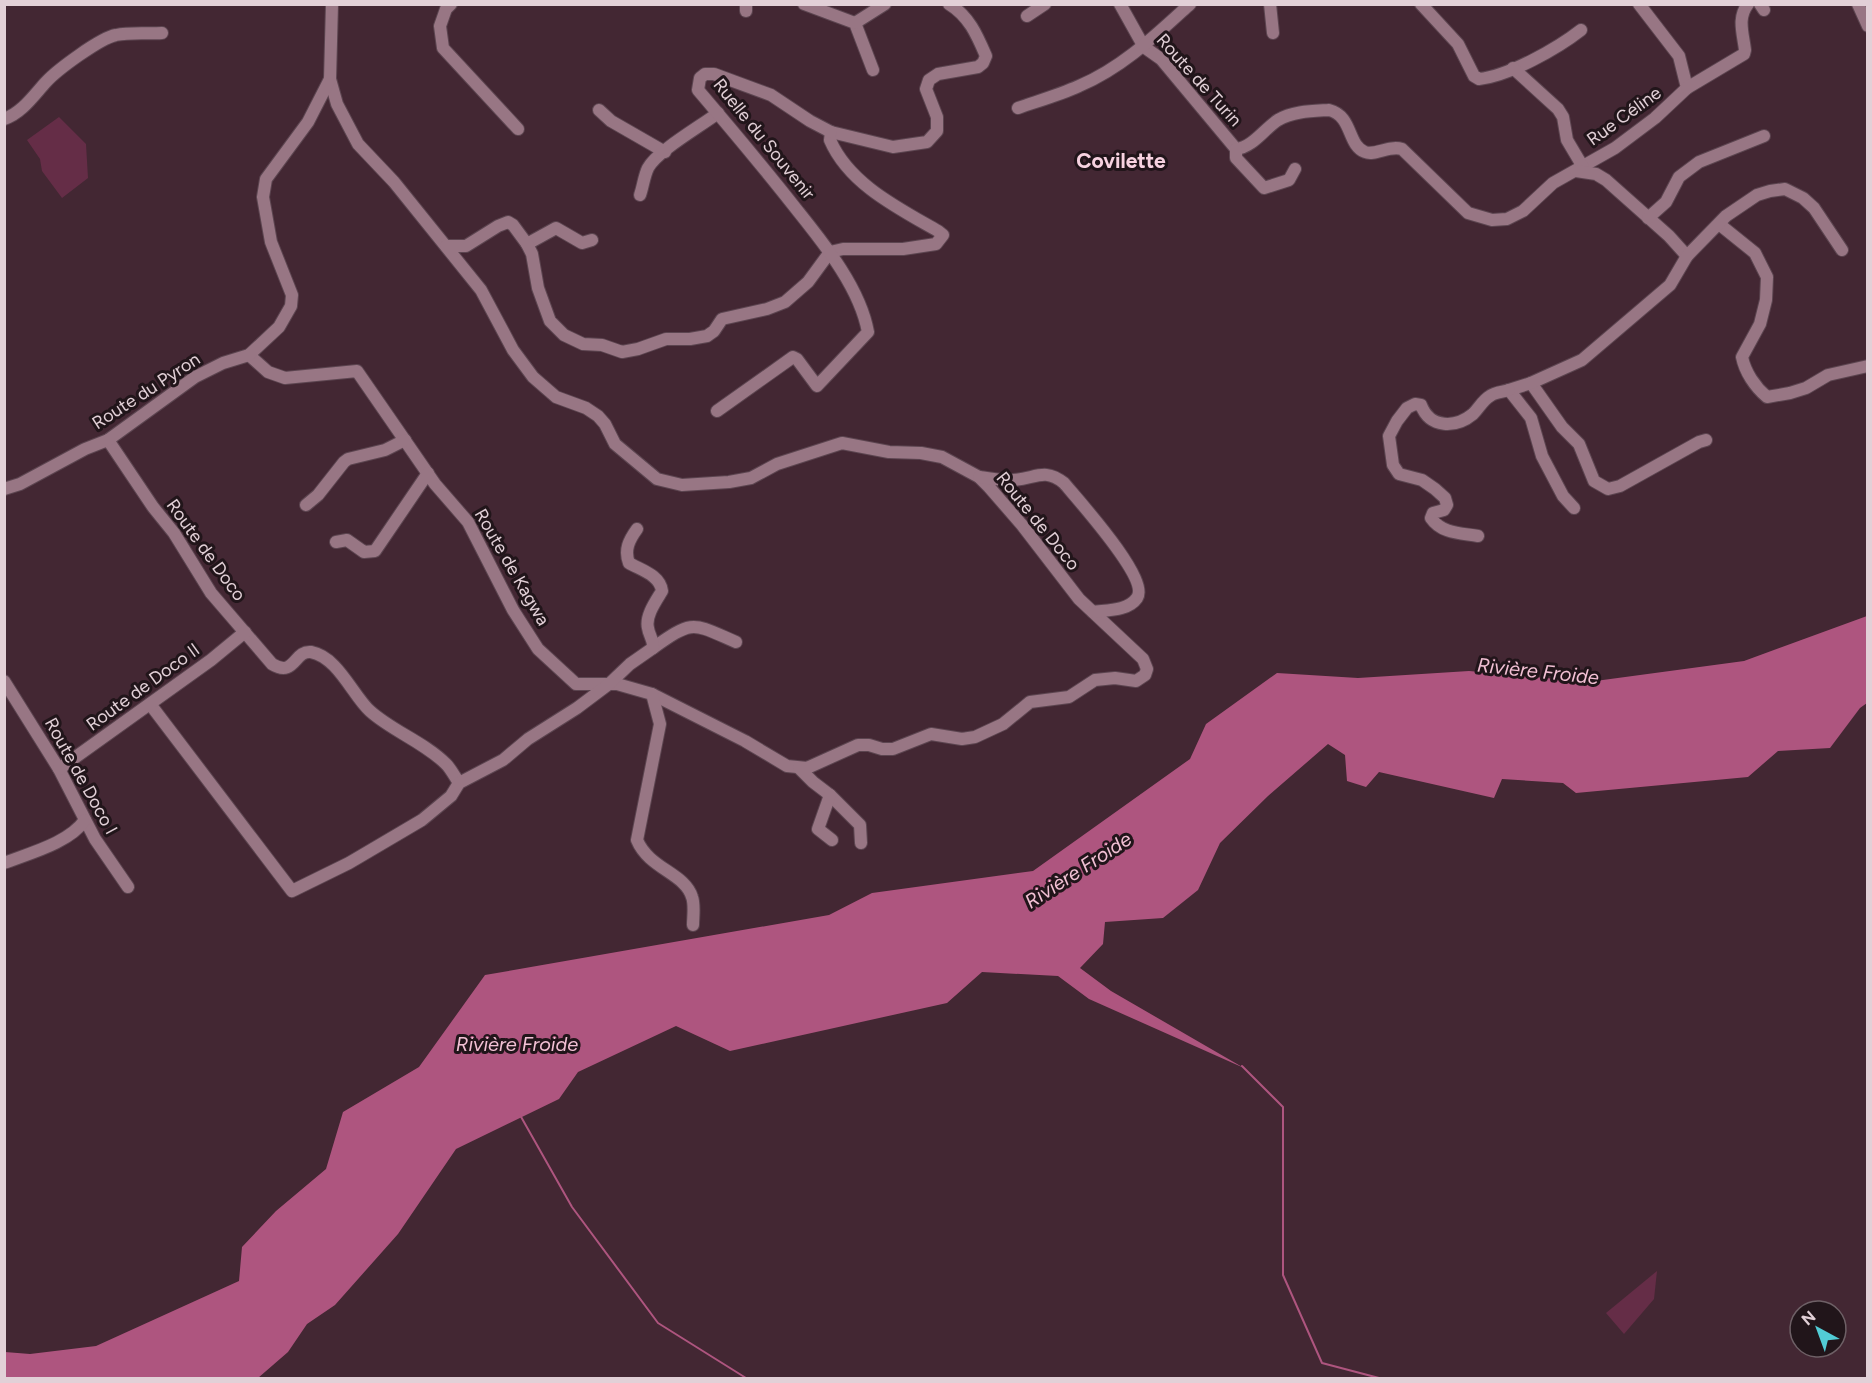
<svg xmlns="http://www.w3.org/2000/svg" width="1872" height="1383" font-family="Figtree,sans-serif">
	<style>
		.green { fill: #652d47 }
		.water { fill: #ae557f }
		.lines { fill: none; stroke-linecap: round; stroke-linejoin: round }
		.stream { stroke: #ae557f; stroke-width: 2 }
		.minor-casing { stroke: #5c4550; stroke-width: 14 }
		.minor { stroke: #987684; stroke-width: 12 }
		.labels { text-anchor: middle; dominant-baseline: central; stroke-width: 6; stroke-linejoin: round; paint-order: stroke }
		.street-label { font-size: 18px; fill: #e2d0d7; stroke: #21151a }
		.water-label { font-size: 20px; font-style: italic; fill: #f2c0d4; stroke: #21151a }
		.quarter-label { font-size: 21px; font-weight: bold; fill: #f7d2e0; stroke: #21151a }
	</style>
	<rect width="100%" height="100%" fill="#432733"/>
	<g class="green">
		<path d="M59,117L86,144L88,178L62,198L42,171L40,159L27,140Z"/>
		<path d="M1657,1271L1654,1299L1624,1334L1606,1313Z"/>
	</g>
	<path class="water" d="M1867,616V703L1860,708L1830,748L1778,751L1748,777L1576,793L1563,783L1502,779L1494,798L1379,772L1366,787L1347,781L1345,755L1328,744L1268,796L1220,843L1198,890L1163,918L1105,922L1103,944L1080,968L1111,991L1244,1068L1089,999L1058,976L982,972L947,1003L730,1051L676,1026L578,1072L559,1099L456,1149L398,1234L335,1305L307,1324L288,1352L258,1378H5V1352L30,1354L96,1346L239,1281L242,1247L276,1211L326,1169L343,1112L419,1067L485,975L829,915L872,893L1033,871L1190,759L1206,724L1277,673L1358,678L1469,671L1588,682L1744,661Z"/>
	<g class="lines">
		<g class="stream">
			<path d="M1242,1066L1283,1107V1275L1322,1363L1379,1378"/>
			<path d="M520,1115L572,1207L658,1323L746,1378"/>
		</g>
		<defs>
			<g id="minor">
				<path d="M451,4L446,9L440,26L443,48L518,129"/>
				<path d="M804,4L855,23L873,70"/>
				<path d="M1120,4L1144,47L1161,59L1236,149C1253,147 1264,129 1278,120C1293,111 1313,111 1329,110C1353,116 1347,145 1365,152C1375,156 1389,145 1402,149L1468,213L1492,220L1507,219L1523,211L1553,183L1615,148L1655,118L1687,88L1679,56L1639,4"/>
				<path d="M1270,4L1273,33"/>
				<path d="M1421,4L1458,44L1474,76L1479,79C1509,76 1558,48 1581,30"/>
				<path d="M1760,4L1764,10"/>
				<path d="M1858,4L1868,26"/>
				<path d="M746,11V4"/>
				<path d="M1027,16L1045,4"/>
				<path d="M855,23L885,4"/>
				<path d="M1513,68L1558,109L1563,117L1567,140L1583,167"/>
				<path d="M330,79L337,104L358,144L394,182L481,290L513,350L533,377L556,397L586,408L598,416L605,424L615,444L657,479L682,485L729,482L751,478L777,464L842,443L889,452L921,453L942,457L979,477L989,487L1022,525L1079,599L1143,659L1147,669L1145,675L1136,681L1115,678L1095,680L1069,697L1030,702L1003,724L975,737L962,739L931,734L893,749H882L869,745H858L807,768L787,766L745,741L652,694"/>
				<path d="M1687,88L1744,54L1745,50C1743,33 1737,18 1748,4"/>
				<path d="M1018,108C1038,101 1059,95 1079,86C1122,68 1156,35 1190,4"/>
				<path d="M599,110L611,121L665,152"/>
				<path d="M4,119C22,113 34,95 46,82C57,70 100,38 116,35C130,32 147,34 162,33"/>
				<path d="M1236,149V158L1264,188L1289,180L1295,169"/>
				<path d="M1576,171L1596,174L1606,180L1669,236L1687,256"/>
				<path d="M640,195C643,187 644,176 648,168C657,151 701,126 718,113"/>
				<path d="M1648,218L1666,202L1679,177L1699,162L1764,136"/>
				<path d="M1719,224L1755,253L1767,277L1766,300L1760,324L1742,357C1745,372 1755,387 1767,397L1790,393L1806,388L1828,375L1868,366"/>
				<path d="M527,244L556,228L582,243L592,240"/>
				<path d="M446,246H466L498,226L508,222L513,225L527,244L532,254L538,288L550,321L564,335L583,344L602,345L622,352L638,349L666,339H690L707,336L714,331L722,319L767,309L785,302L808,282L830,252L843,249H903L936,244L943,235L938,231C898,208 849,184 830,140L831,132L893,147L927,142L937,131V117L926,89L929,80L938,74L978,67L983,63L986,56C977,35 969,16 949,4"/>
				<path d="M249,355L268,372L285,378L357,371L435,484L468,522L513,610L538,649L576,684H617L652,694L660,724L637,840C649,869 685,873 692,897C695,905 693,917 693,925"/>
				<path d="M1531,383L1562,427L1579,444L1594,481L1608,489L1620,486L1699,442L1706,440"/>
				<path d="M717,411L793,357L797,359L817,386L868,332C860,288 825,245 797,210C765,169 732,130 698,90L700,78L705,74H714L771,95L810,121L831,132"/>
				<path d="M108,440L153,507L174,533L211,593L272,664C295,678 294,650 311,652C338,657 353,696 370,711C392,731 424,742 446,764C451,769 455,777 459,783"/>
				<path d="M979,477C990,478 1002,481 1013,480C1035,479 1044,467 1064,483C1078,500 1150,579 1137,598C1128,611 1107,610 1093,612"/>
				<path d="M4,489L20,484L85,449L108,440L195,377L223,363L249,355L279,327L291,306L292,295L271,242L263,197L266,179L308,122L330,79L332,4"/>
				<path d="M306,505L318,495L344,462L348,459L385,450L405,440"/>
				<path d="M1574,508L1563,496L1542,456L1531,418L1509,390L1531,383L1582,360L1670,285L1687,256L1726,216L1757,195L1770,191L1785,189L1803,198L1814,208L1842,250"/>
				<path d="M1478,536C1461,533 1442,534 1431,518L1433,513L1444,510L1447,505L1445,498L1435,489L1422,480L1399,474L1393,465L1389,436L1397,421L1407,408L1415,404L1421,405C1430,429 1456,428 1473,414C1479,408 1483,400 1490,396C1495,392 1503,392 1509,390"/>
				<path d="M336,542L347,540L364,552L375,551L428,473"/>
				<path d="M653,648C694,619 692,623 736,642"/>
				<path d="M4,681L59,769L95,839L128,887"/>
				<path d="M150,704L292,891L349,863L422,820L451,796L459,783L503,760L528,739L577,708L609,684L630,664L653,648C654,640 649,636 648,628C645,616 656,601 662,591C660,575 641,570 629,563C624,550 629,540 637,529"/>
				<path d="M799,768L813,782L830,795L860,825L861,843"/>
				<path d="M59,769L211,660L245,632"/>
				<path d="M830,795L818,829L832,840"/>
				<path d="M4,863C30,853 69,843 85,820"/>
			</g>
		</defs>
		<use href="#minor" class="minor-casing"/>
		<use href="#minor" class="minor"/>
	</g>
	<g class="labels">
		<g class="street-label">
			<text transform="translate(1199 80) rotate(48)">Route de Turin</text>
			<text transform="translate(1624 116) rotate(-36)">Rue Céline</text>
			<text transform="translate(764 139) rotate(51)">Ruelle du Souvenir</text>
			<text transform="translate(146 391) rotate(-33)">Route du Pyron</text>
			<text transform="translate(1038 521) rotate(51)">Route de Doco</text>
			<text transform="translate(206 550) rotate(54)">Route de Doco</text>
			<text transform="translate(512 567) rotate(60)">Route de Kagwa</text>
			<text transform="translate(143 687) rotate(-36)">Route de Doco II</text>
			<text transform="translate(81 776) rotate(61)">Route de Doco I</text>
		</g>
		<g class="water-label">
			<text transform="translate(1538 671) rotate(6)">Rivière Froide</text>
			<text transform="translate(1078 870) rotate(-33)">Rivière Froide</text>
			<text x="517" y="1044">Rivière Froide</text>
		</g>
		<g class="quarter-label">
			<text x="1121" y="160">Covilette</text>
		</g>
	</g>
	<rect width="1872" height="1383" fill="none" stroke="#e2d0d7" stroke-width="12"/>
	<g transform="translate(1818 1329) rotate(319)"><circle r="28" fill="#21151a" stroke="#6e6066" stroke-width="1.5"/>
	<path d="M0-4.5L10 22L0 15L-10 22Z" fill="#52ccd5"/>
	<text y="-9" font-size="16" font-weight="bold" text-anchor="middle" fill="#e2d0d7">N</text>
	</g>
</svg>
